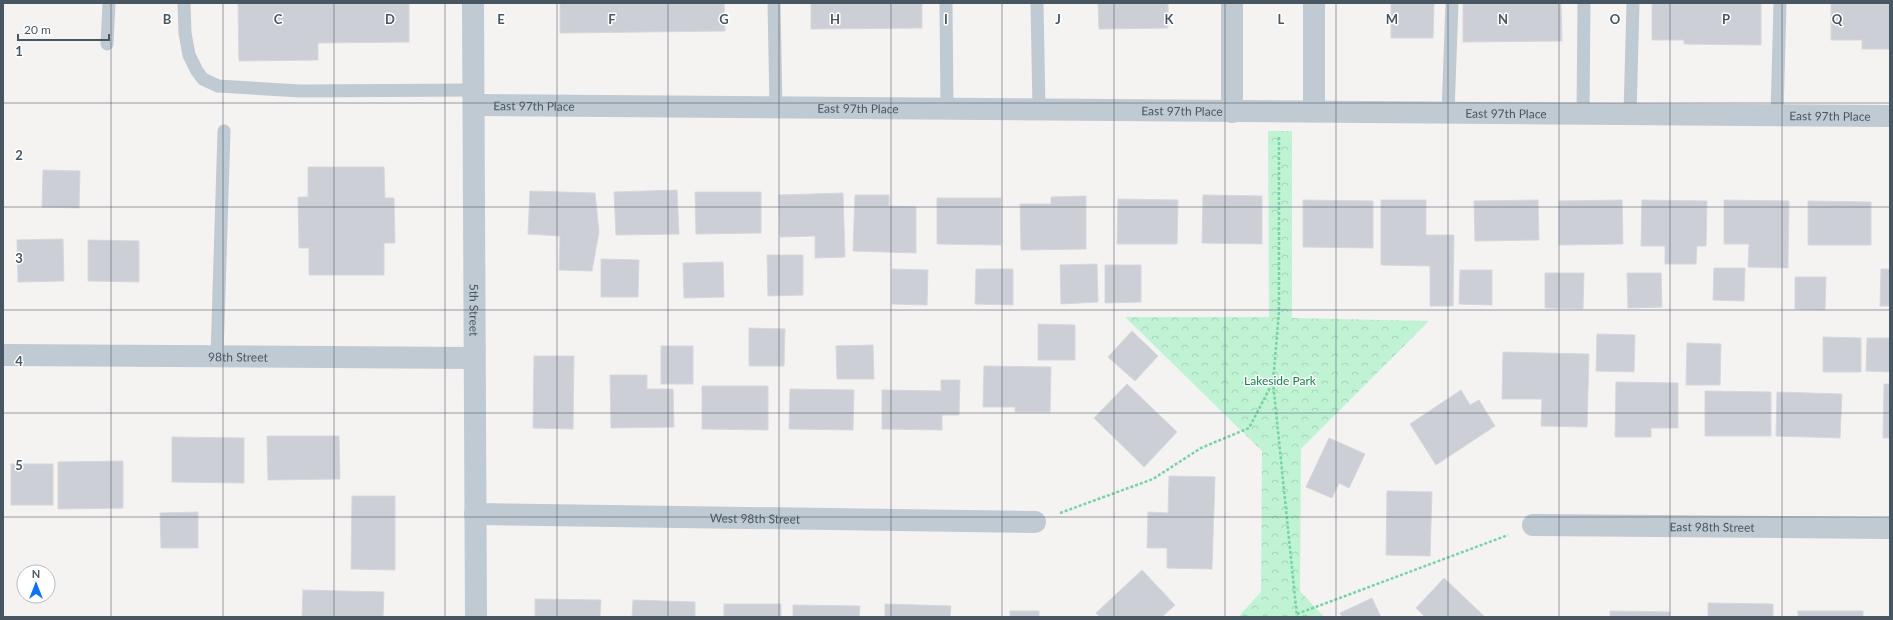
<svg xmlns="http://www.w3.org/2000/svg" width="1893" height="620" font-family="Lato,sans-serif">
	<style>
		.park { fill: url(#park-crowns) }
		.building { fill: #cccfd5; stroke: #d6d8de }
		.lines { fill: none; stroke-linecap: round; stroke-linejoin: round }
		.path { stroke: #75d4a5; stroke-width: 2.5; stroke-dasharray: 3 2; stroke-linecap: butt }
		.lane { stroke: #c0cad2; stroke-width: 13 }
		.street { stroke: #c0cad2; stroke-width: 22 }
		.grid { fill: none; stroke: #485662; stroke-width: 1; stroke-opacity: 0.55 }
		.labels { text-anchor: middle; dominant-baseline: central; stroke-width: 3; stroke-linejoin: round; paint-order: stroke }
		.street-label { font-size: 12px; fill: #485662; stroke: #fff }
		.park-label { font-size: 12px; fill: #11854b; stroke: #fff }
		.grid-label { font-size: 13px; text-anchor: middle; font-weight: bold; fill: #485662; stroke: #fff; stroke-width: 3; stroke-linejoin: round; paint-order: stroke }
	</style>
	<defs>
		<pattern id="park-crowns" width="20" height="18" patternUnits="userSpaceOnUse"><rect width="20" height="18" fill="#c0f3d4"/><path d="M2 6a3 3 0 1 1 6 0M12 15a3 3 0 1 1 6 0" fill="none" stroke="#a6d2b9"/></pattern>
	</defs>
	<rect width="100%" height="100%" fill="#f5f2f2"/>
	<path class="park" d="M1268,131H1292V318L1429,321L1301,449L1300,591L1324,617H1238L1261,592L1262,451L1125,317H1269Z"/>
	<g class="building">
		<path d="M238,3H409V42L318,43V60L239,61Z"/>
		<path d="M560,3H724L725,31L560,33Z"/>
		<path d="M811,3H922V28L811,29Z"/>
		<path d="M1098,3H1168V28L1099,29Z"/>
		<path d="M1391,3H1434L1433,38H1391Z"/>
		<path d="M1463,3H1561L1562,41L1463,42Z"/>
		<path d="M1652,3H1761V45L1684,44V40H1652Z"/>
		<path d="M1831,3H1890V49H1862V40H1831Z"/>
		<path d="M308,167H384L385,198H394L395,243H384V275H309V248H299L298,197H308Z"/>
		<path d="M43,170L80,171L79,208L42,207Z"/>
		<path d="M677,190L679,234L616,235L614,192Z"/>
		<path d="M530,191L595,193L599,232L592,271L559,270L560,236L528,234Z"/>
		<path d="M695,192H761V233L696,234Z"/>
		<path d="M843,193L845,257L815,258V236L780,237L779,195Z"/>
		<path d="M855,195H889V206L916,207V253L853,251Z"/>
		<path d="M1203,195L1262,196V244L1202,243Z"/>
		<path d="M1086,196V249L1021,250L1020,204H1051V197Z"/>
		<path d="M937,198H1001V245L937,244Z"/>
		<path d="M1118,199L1178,200L1177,244H1117Z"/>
		<path d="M1303,200L1373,201V248L1303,247Z"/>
		<path d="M1381,200H1426V235H1454L1453,306H1430V266L1381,265Z"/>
		<path d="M1538,200L1539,240L1475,241L1474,201Z"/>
		<path d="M1622,200L1623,244L1559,245V201Z"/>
		<path d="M1642,200L1707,201L1706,246H1697L1696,264H1665V246H1641Z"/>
		<path d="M1724,200L1789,201L1788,268L1748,267L1749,244H1724Z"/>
		<path d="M1808,201L1871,202V245H1808Z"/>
		<path d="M63,239L64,281L18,282L17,240Z"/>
		<path d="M88,240L139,241V282L88,281Z"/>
		<path d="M767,255H803V295L768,296Z"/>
		<path d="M601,259L639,260L638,297H601Z"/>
		<path d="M723,262L724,297L684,298L683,263Z"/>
		<path d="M1097,264L1098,302L1061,304L1060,265Z"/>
		<path d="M1105,265H1141V302L1105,303Z"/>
		<path d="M1714,268H1745L1744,301L1713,300Z"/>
		<path d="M892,269L928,270L927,305L892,304Z"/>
		<path d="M976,269H1013V305L975,304Z"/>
		<path d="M1881,269H1890V306H1880Z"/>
		<path d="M1460,270H1492V305L1459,304Z"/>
		<path d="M1545,273H1584L1583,309L1545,308Z"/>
		<path d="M1627,273H1661L1662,307L1628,308Z"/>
		<path d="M1795,277H1826L1825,310L1795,309Z"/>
		<path d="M1038,324L1075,325V360H1038Z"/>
		<path d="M749,328L785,329L784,366H749Z"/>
		<path d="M1132,331L1158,356L1135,381L1108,357Z"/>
		<path d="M1597,334L1635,335L1634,372L1596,371Z"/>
		<path d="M1823,337L1861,338V372H1823Z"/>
		<path d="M1867,338H1890V372L1866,371Z"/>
		<path d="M1687,343L1721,344L1720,385H1686Z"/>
		<path d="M873,345L874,379H837L836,346Z"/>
		<rect x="661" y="346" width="32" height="38"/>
		<path d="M1503,352L1589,354L1587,427L1541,426L1542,399H1502Z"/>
		<path d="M534,356H574L573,429L533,428Z"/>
		<path d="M984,366L1051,367L1050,412H1015V407H983Z"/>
		<path d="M610,375H647V389H673L674,427L611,428Z"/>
		<path d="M941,380H960L959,415H942V430L882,429V390L941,391Z"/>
		<path d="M1616,382L1678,383V428H1651V437H1615Z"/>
		<path d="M1127,384L1177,432L1144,467L1094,418Z"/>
		<path d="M1884,384H1890V438H1883Z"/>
		<path d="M702,386H768V430L702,429Z"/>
		<path d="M790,389L854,390L853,430L789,429Z"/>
		<path d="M1461,390L1470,405L1479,400L1495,426L1436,465L1410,424Z"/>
		<path d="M1705,391L1771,392V436H1705Z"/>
		<path d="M1777,392L1842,394L1840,438L1776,436Z"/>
		<path d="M267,436H339L340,479L268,480Z"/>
		<path d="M172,437L244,438V483L172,482Z"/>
		<path d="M1329,438L1365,454L1349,488L1339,483L1332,498L1306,487Z"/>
		<path d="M123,461V508L58,509V462Z"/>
		<rect x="11" y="464" width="42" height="41"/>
		<path d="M1169,476L1215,477L1212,569L1167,568V548H1147L1148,512L1168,513Z"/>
		<path d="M1387,491L1432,492L1430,556L1386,555Z"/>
		<path d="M352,496H395V570L351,569Z"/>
		<path d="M198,512V548H161L160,513Z"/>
		<path d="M1142,570L1175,605L1162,617H1100L1096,613Z"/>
		<path d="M1444,578L1485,617H1425L1416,608Z"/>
		<path d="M303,590L384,592L383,617H302Z"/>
		<path d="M1372,598L1381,617H1342L1340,613Z"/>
		<path d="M535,599L601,600L600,617H535Z"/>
		<path d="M633,600L695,602V617H632Z"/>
		<path d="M1708,603L1773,604V617H1708Z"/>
		<rect x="724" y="604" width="57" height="13"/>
		<path d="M885,604L951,606L950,617H885Z"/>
		<path d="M793,605L860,606L859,617H793Z"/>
		<rect x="1010" y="611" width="29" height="6"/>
		<path d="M1610,611L1670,612V617H1610Z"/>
		<rect x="1798" y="611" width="65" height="6"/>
	</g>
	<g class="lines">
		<g class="path">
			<path d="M1279,137V312L1273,382L1297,617"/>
			<path d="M1060,513L1153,479L1201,448L1249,428L1273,382"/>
			<path d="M1297,614L1508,535"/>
		</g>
		<g class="lane">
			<path d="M184,3L185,33L189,55L197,71L203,79L218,86L300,91L474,90"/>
			<path d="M774,3L776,108"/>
			<path d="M946,3L947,110"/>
			<path d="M1037,3L1039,110"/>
			<path d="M107,44L109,3"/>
			<path d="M1448,112L1452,3"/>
			<path d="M1583,114L1584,3"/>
			<path d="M1630,114L1633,3"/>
			<path d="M1777,115L1780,3"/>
			<path d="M217,356L224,131"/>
		</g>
		<g class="street">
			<path id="s1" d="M473,3L476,617"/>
			<path d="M1232,3V112"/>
			<path d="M1314,3V111"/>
			<path id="s2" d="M474,105L1890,116"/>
			<path id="s3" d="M3,355L474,358"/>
			<path id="s4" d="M475,514L1035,522"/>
			<path id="s5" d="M1533,525L1890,528"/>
		</g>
	</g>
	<path class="grid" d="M111,3V617M223,3V617M334,3V617M445,3V617M557,3V617M668,3V617M779,3V617M891,3V617M1002,3V617M1114,3V617M1225,3V617M1336,3V617M1448,3V617M1559,3V617M1670,3V617M1782,3V617M3,103H1890M3,207H1890M3,310H1890M3,413H1890M3,517H1890"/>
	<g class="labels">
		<g class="street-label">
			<text stroke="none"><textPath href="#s2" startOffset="60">East 97th Place</textPath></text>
			<text stroke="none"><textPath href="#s2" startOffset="384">East 97th Place</textPath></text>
			<text stroke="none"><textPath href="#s2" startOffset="708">East 97th Place</textPath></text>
			<text stroke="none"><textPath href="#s2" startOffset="1032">East 97th Place</textPath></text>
			<text stroke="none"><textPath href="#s2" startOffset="1356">East 97th Place</textPath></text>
			<text stroke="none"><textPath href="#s1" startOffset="307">5th Street</textPath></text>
			<text stroke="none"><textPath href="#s3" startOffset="235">98th Street</textPath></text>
			<text stroke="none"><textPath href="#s4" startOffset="280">West 98th Street</textPath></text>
			<text stroke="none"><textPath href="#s5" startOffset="179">East 98th Street</textPath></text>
		</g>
		<g class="park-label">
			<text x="1280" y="380">Lakeside Park</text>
		</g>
	</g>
	<g class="grid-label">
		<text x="167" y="24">B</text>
		<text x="278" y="24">C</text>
		<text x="390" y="24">D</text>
		<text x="501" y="24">E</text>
		<text x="612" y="24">F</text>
		<text x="724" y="24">G</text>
		<text x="835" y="24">H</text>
		<text x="946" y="24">I</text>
		<text x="1058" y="24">J</text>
		<text x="1169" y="24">K</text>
		<text x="1281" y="24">L</text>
		<text x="1392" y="24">M</text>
		<text x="1503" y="24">N</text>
		<text x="1615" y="24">O</text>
		<text x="1726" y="24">P</text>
		<text x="1837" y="24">Q</text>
		<text x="19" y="56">1</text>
		<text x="19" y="160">2</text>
		<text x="19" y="263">3</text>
		<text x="19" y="366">4</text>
		<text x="19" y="470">5</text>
	</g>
	<rect width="1893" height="620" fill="none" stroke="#485662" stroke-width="8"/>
	<g transform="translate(36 584)"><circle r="19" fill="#ffffff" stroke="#b6bbc0"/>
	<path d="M0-3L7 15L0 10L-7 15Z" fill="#0e73f3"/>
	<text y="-6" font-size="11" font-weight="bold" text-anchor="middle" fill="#485662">N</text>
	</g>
	<path d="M18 34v6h91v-6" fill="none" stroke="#485662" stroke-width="2"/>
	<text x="24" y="34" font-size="12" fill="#485662" stroke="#ffffff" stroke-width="3" paint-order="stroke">20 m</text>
</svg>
